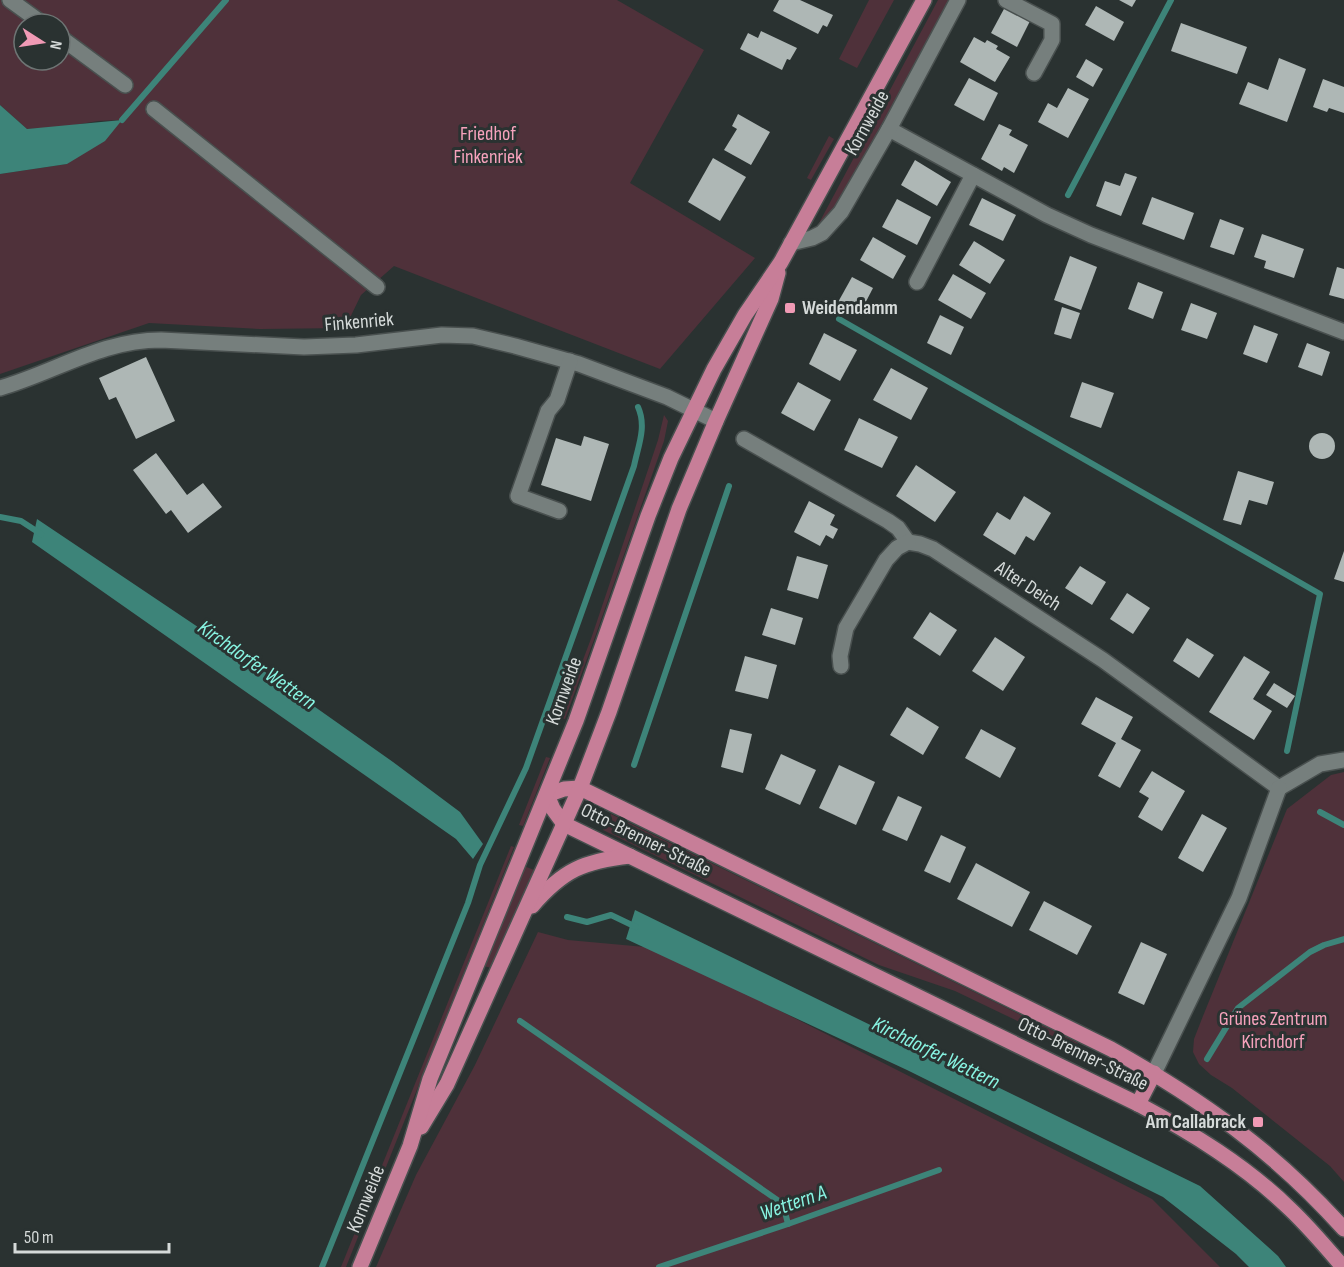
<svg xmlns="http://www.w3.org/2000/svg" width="1344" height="1267" font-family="'Sofia Sans Condensed',sans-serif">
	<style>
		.green { fill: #4f313a; fill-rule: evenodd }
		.water { fill: #3d8479 }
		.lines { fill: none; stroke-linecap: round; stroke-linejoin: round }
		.stream { stroke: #3d8479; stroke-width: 6 }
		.building { fill: #aeb7b5 }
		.minor-casing { stroke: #49504f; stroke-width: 18 }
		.major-casing { stroke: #49504f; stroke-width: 18 }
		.minor { stroke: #767f7d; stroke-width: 15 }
		.major { stroke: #c77e98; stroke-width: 15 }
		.poi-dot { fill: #f09ab5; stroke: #2a3231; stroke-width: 2 }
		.labels { text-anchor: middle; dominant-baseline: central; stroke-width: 6; stroke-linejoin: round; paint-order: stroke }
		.street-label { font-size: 20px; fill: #d5dad9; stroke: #2a3231 }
		.park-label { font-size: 20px; fill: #f6a2bc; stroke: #2a3231 }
		.poi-label { font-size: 20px; font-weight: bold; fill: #d5dad9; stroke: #2a3231; text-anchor: start }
		.water-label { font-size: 21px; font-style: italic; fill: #88f4e2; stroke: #2a3231 }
	</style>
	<rect width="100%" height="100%" fill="#2a3231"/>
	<g class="green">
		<path d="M0,0H617L704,50L630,183L755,258L660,369L394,266L361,295L345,328L260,329L149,323L0,374V174L67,164L121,120L98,121L62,127L27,129L0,105ZM24,24H60V60H24Z"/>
		<path d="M869,0H894L857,68L839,59Z"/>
		<path d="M938,0H951L837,209L821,226L818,225Z"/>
		<path d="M829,136L834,139L811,180L807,178Z"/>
		<path d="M664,415L668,421L664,441L595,637L565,719L561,718L592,636L658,440Z"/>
		<path d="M546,757L550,758L523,826L519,825Z"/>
		<path d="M1344,772V1182L1330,1166L1232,1088L1211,1075L1199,1064L1193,1052L1194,1039L1203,1016L1287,809L1331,775Z"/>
		<path d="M611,814L1078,1043L1076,1049L955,991L879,965L603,830Z"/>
		<path d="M511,846L514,847L346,1267H341Z"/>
		<path d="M524,866L534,870L492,968L483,966Z"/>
		<path d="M538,932L568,940L656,948L1152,1199L1220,1267H376L416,1175L475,1065Z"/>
	</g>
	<g class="water">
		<path d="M0,105L27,129L122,120L105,141L67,164L0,174Z"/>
		<path d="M37,519L274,678L393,762L460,812L483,844L473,859L456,839L32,542Z"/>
		<path d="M635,910L1200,1186L1278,1256L1286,1267H1249L1236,1254L1163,1197L907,1070L626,939Z"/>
	</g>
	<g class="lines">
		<g class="stream">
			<path d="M122,120L226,0"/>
			<path d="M1068,195L1171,0"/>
			<path d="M839,319L1320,594L1287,751"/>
			<path d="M0,517L21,521L41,534"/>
			<path d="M634,765L729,486"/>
			<path d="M1320,812L1344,825"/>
			<path d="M567,917L587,922L611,915L636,927"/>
			<path d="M520,1021L783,1204L788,1224"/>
			<path d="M1207,1059L1238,1008L1310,952L1324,945L1344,939"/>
			<path d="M322,1267L468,903L480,865L526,768L634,466C638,446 647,427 638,407"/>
			<path d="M659,1267L788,1224L939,1170"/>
		</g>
	</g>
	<g class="building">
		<path d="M779,0H800L833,15L827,27L823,25L818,34L773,11Z"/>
		<path d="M1119,0H1136L1132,7Z"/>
		<path d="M1096,6L1124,22L1114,41L1085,25Z"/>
		<path d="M1005,7L1030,21L1017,47L991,33Z"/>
		<path d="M1181,23L1247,47L1237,74L1171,51Z"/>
		<path d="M761,31L797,48L790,60L787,59L782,70L740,49L748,33L758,38Z"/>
		<path d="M974,37L985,43L987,40L998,46L996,49L1010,57L995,82L960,62Z"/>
		<path d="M1279,58L1306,69L1287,122L1239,104L1248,82L1268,90Z"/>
		<path d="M1086,59L1103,69L1093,87L1076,77Z"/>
		<path d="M969,78L998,93L984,121L954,105Z"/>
		<path d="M1323,79L1344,87V113L1329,108L1327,112L1313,107Z"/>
		<path d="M1068,88L1089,99L1068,138L1038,122L1048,103L1057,108Z"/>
		<path d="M738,114L770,132L751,165L724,150L737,129L732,126Z"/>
		<path d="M999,124L1012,130L1009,135L1028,145L1014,173L1004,167L1002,171L981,159Z"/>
		<path d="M713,158L746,177L720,221L688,202Z"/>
		<path d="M915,160L951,182L937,206L901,185Z"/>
		<path d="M1125,173L1137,177L1121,216L1096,206L1105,181L1120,186Z"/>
		<path d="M1152,197L1194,213L1184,240L1142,224Z"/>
		<path d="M982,198L1016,215L1003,241L969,225Z"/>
		<path d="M897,199L931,217L917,245L882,227Z"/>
		<path d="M1220,219L1244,228L1234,255L1210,247Z"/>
		<path d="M1262,234L1304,249L1294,278L1264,268L1266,261L1254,257Z"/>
		<path d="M873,237L906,256L893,279L860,260Z"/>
		<path d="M974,241L1005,260L990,284L959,265Z"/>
		<path d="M1070,256L1097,267L1081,310L1054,300Z"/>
		<path d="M1337,267L1344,269V299L1329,295Z"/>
		<path d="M953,274L986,293L971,319L938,300Z"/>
		<path d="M852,277L873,288L859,315L837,304Z"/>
		<path d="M1138,282L1163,292L1153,319L1128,309Z"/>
		<path d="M1191,303L1217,313L1207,339L1181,330Z"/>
		<path d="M1062,307L1080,313L1071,339L1054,334Z"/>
		<path d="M940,315L964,327L951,355L927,343Z"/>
		<path d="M1254,325L1278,334L1267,363L1243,354Z"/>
		<path d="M824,333L857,350L840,381L809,364Z"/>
		<path d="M1307,343L1330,352L1322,376L1298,367Z"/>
		<path d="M146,357L175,421L136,439L116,397L109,400L99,378Z"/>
		<path d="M891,368L928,388L911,420L873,400Z"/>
		<path d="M798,382L831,400L814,431L781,413Z"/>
		<path d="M1082,382L1114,393L1101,428L1070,417Z"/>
		<path d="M859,418L898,437L882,468L844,450Z"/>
		<circle cx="1322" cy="446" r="13"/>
		<path d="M584,436L609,444L591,501L541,485L556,438L581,446Z"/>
		<path d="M156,453L187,495L203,483L222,507L188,533L171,510L166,514L133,470Z"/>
		<path d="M916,465L956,492L935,522L896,496Z"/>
		<path d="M1238,471L1274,482L1267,505L1249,500L1241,525L1223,520Z"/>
		<path d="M1024,496L1051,513L1034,541L1026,536L1015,555L983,535L997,512L1010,520Z"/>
		<path d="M809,501L835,515L830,525L838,529L833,539L826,535L820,546L794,532Z"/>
		<path d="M1344,551V582L1334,579Z"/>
		<path d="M797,556L828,565L818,599L787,590Z"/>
		<path d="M1080,566L1106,582L1092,605L1065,588Z"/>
		<path d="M1127,593L1150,608L1133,634L1110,619Z"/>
		<path d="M771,608L803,618L795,645L762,635Z"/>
		<path d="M930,612L957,630L940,656L913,638Z"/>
		<path d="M995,637L1025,657L1003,691L972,671Z"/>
		<path d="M1187,638L1214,655L1199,678L1173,661Z"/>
		<path d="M745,656L777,665L768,699L735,691Z"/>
		<path d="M1244,656L1270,672L1253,699L1272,711L1254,740L1209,712Z"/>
		<path d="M1274,683L1295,696L1287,708L1266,695Z"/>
		<path d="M1096,697L1133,717L1121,739L1141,750L1120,788L1098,776L1116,743L1081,724Z"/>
		<path d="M907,707L939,727L923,755L890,735Z"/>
		<path d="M730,729L752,734L743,773L721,767Z"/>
		<path d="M981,729L1016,748L1000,778L965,758Z"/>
		<path d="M781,754L816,770L800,805L765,789Z"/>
		<path d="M839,765L875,782L856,825L819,808Z"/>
		<path d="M1152,771L1185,791L1162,831L1138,817L1149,798L1139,792Z"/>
		<path d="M898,796L922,807L907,841L882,830Z"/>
		<path d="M1202,814L1227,828L1203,872L1178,858Z"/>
		<path d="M941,835L966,847L950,883L924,871Z"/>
		<path d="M976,863L1030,892L1012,927L957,899Z"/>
		<path d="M1044,901L1092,926L1077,955L1029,930Z"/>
		<path d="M1141,942L1167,954L1144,1005L1118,993Z"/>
	</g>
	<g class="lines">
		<defs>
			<g id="minor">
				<path d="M10,0L43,24"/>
				<path d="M1006,0L1052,24V40L1034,73"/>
				<path d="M60,37L125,85"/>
				<path d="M154,109L377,287"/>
				<path d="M889,129L1047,215L1091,235L1344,332"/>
				<path d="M791,243L812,238L822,233L841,212L889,129L958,0"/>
				<path d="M917,282L973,175"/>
				<path d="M0,388C56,372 101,340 161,340L304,347L356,345L442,335L473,336L515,346L579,364L667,397L716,421"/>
				<path d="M744,439L888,521L898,528L908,542L920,544L933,549L1103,660L1279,788"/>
				<path d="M559,511L518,496L548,411L557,400L570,361"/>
				<path d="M841,666L840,656L846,628L886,560L897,548L908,542"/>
				<path d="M1279,788L1320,764L1344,760"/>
				<path d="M1154,1073L1239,898L1279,788"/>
			</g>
			<g id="major">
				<path d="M547,795L553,809L564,824L1138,1104C1192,1133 1246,1166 1290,1209C1309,1227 1326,1247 1343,1267"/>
				<path d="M547,795L564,789L580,788L1111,1049C1202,1100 1274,1151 1344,1229"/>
				<path d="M532,906C563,870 584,861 630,856"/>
				<path d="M1138,1104L1154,1073"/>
				<path d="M421,1127L447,1084L580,788L609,712L679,509L716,421L771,299L778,273"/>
				<path d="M360,1267L410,1146L430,1079L576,721L648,516L671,458L714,369L745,315L781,262L924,0"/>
			</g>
		</defs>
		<use href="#minor" class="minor-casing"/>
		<use href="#major" class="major-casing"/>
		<use href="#minor" class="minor"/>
		<use href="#major" class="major"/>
	</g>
	<g class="poi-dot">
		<rect x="784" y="302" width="12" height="12" rx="3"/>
		<rect x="1252" y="1116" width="12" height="12" rx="3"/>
	</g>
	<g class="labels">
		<g class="street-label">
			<text transform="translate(867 123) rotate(-61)">Kornweide</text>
			<text transform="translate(359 322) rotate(-5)">Finkenriek</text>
			<text transform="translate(1028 586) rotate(33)">Alter Deich</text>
			<text transform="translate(564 691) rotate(-70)">Kornweide</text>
			<text transform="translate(646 840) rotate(26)">Otto-Brenner-Straße</text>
			<text transform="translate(1083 1054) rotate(26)">Otto-Brenner-Straße</text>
			<text transform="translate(366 1199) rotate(-68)">Kornweide</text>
		</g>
		<g class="park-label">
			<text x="488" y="134">Friedhof<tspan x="488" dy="23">Finkenriek</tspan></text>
			<text x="1273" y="1019">Grünes Zentrum<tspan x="1273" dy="23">Kirchdorf</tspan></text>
		</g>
		<g class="poi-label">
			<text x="802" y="308">Weidendamm</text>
			<text x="1246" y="1122" text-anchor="end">Am Callabrack</text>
		</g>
		<g class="water-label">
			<text transform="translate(257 665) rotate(35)">Kirchdorfer Wettern</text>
			<text transform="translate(936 1053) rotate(26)">Kirchdorfer Wettern</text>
			<text transform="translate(793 1203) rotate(-19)">Wettern A</text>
		</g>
	</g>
	<g transform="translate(42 42) rotate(102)"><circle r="28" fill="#2a3231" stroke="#6e7574" stroke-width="1.5"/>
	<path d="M0-4.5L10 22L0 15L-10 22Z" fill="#f09ab5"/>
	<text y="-9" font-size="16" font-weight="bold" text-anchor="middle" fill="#d5dad9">N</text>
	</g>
	<path d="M15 1243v9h154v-9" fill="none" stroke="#d5dad9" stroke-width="3"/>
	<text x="24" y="1243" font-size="18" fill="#d5dad9" stroke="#2a3231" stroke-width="4.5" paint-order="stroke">50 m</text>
</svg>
